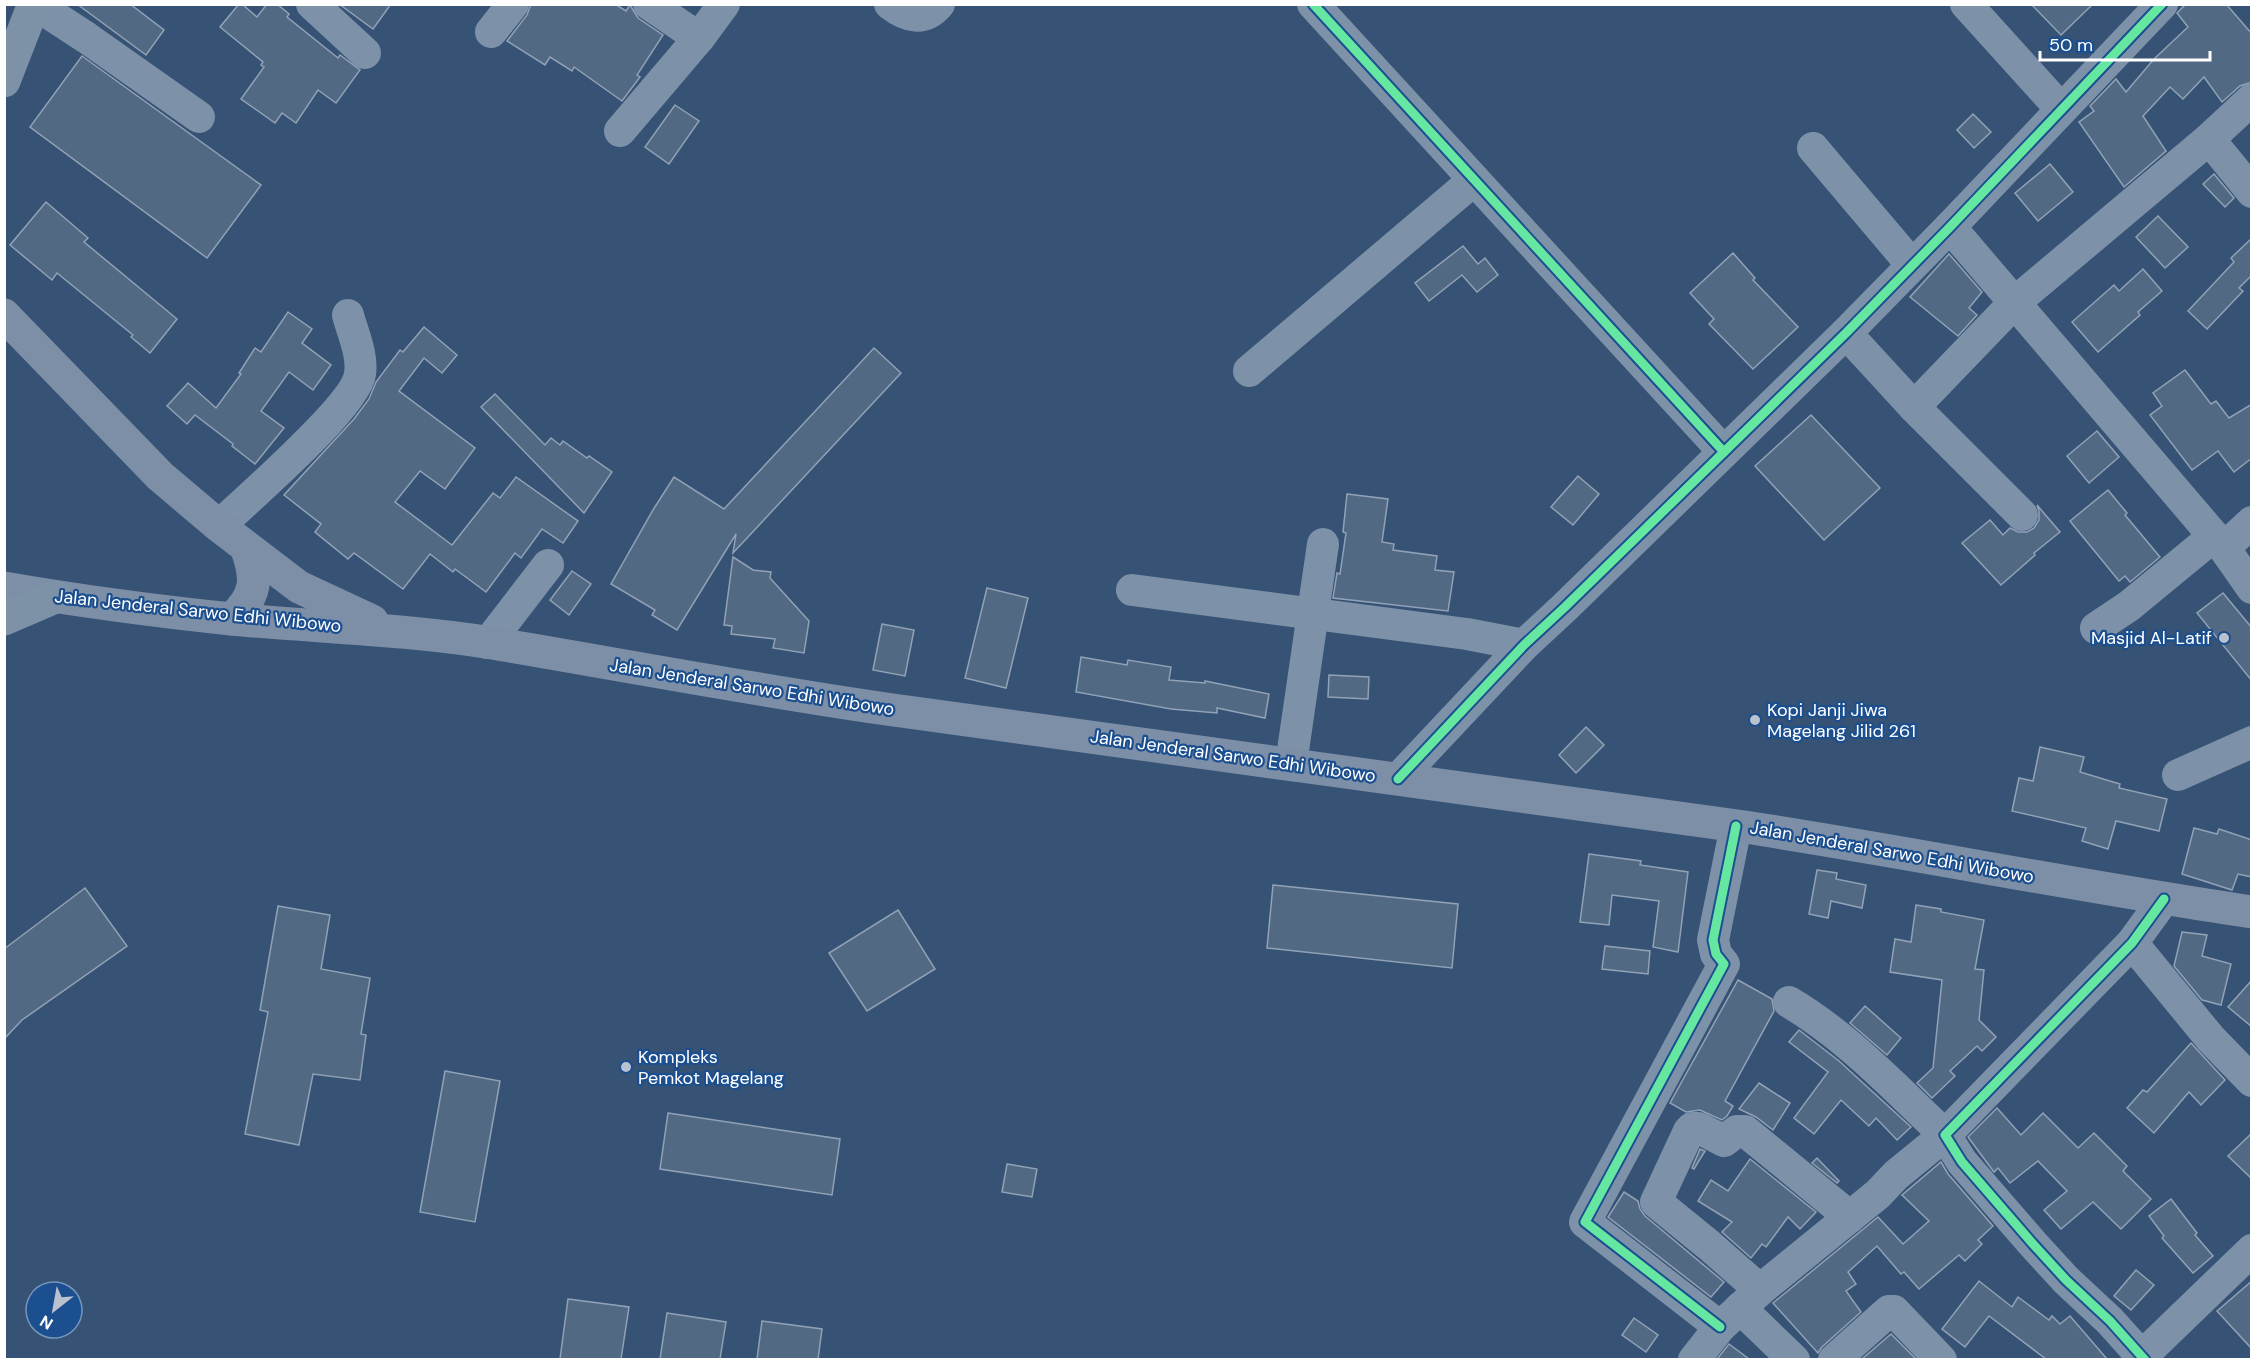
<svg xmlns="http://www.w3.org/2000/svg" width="2256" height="1364" font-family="'DM Sans',sans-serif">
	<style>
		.building { fill: #526984; stroke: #92a2b6; stroke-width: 1.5 }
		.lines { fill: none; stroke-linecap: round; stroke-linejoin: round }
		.minor { stroke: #7d92a8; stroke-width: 32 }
		.major { stroke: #7d8ea7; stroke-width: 33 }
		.highway { stroke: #7e92a7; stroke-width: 33 }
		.cycleway-casing { stroke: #1b4f8f; stroke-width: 13 }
		.cycleway { stroke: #66e7a1; stroke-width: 9 }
		.poi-dot { fill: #b9c2ce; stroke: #1b4f8f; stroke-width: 2 }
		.labels { text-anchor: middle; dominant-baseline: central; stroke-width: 4.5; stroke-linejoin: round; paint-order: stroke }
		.street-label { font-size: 18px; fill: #fff; stroke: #1b4f8f }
		.poi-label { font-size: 18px; fill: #fff; stroke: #1b4f8f; text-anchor: start }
	</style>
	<rect width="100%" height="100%" fill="#365274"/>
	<g class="building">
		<path d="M77,4H130L164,30L146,55Z"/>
		<path d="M239,4H242L257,17L267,4H277L289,14L287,17L338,58L340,55L360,70L336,103L318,90L296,123L282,113L275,123L241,99L264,67L261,65L263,62L220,27Z"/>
		<path d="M339,4H391L373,29Z"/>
		<path d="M531,4H615L626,11L630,5L638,18L663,35L637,75L640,77L622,101L574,67L572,71L550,57L545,65L507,41L527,15Z"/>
		<path d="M2031,4H2093L2061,35Z"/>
		<path d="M2186,4H2226L2252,34V82L2240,86L2222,102L2204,77L2183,99L2170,87L2143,116L2166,151L2124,187L2079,122L2094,111L2090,106L2116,79L2126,92L2154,59L2188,27L2177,13Z"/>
		<path d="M82,56L261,185L207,258L30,127Z"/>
		<path d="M675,105L699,121L669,164L645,147Z"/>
		<path d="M1973,114L1991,132L1974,148L1957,130Z"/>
		<path d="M2050,164L2073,192L2038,221L2015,193Z"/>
		<path d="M2214,174L2234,198L2225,207L2203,184Z"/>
		<path d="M46,202L88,238L84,242L177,319L150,353L131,337L133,335L57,273L52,280L10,245Z"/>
		<path d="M2158,216L2188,247L2165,268L2136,237Z"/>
		<path d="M2252,238V279L2250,277L2239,288L2243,291L2207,329L2188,311L2234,262L2231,258Z"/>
		<path d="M1463,246L1478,264L1485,258L1498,275L1477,292L1462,275L1429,301L1415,283Z"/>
		<path d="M1733,253L1755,278L1753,280L1798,327L1753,369L1709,324L1714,319L1690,293Z"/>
		<path d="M1949,254L1982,292L1969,308L1977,315L1958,336L1910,297Z"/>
		<path d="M2143,269L2162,291L2138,312L2140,315L2098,352L2072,322L2114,285L2119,291Z"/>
		<path d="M288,312L312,329L302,343L331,365L313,390L289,372L261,411L284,428L255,464L232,446L233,444L195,415L187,424L167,406L188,383L216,408L241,374L239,373L255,348L261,352Z"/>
		<path d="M424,327L457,355L442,373L424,358L399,391L475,448L445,489L420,471L395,502L452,545L493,493L500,498L516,477L578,521L563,543L542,529L521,558L515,553L486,592L455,569L453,572L430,554L403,589L354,553L348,559L315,532L321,524L284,495L354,419L369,399L376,382L400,350L403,352Z"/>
		<path d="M874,348L901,373L733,553L736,534L677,630L652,615L655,610L611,584L653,510L674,477L724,509Z"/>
		<path d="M2185,370L2211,404L2216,401L2229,418L2252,404V458L2234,472L2218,451L2192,470L2150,415L2162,406L2153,393Z"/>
		<path d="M495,394L545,445L551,438L560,445L563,441L587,458L589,456L612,472L584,513L481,407Z"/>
		<path d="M1811,415L1880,488L1824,540L1755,466Z"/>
		<path d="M2097,431L2119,457L2089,483L2067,456Z"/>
		<path d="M1578,476L1599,494L1573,525L1551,507Z"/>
		<path d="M2108,490L2127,513L2125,515L2160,557L2130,582L2125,576L2119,581L2070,521Z"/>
		<path d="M1347,494L1388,499L1382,542L1394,544L1393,550L1437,556L1435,570L1454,572L1448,611L1333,598L1337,573L1340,574L1346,533L1343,532Z"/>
		<path d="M2037,505L2060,532L2034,553L2035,555L2001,585L1962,543L1990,520L2003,535L2010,528L2018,532H2027L2034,528L2039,520V511Z"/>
		<path d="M733,557L753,570L771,572L770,578L809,621L804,653L773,648L775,639L731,634L732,626L724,625Z"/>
		<path d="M572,571L591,584L569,615L550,600Z"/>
		<path d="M987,588L1028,598L1006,688L965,678Z"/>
		<path d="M2223,593L2252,628V681L2197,613Z"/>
		<path d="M882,624L914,630L905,676L873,670Z"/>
		<path d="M1081,657L1127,665L1128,660L1171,667L1169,680L1205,683V681L1269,694L1265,718L1217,708V713L1171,709L1076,692Z"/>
		<path d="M1329,675L1369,677L1368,699L1328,697Z"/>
		<path d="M1586,727L1604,745L1576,773L1559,755Z"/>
		<path d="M2040,747L2084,757L2080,772L2120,784L2119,788L2167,799L2159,831L2116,821L2108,849L2082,841L2086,828L2012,811L2019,778L2033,781Z"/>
		<path d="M2194,828L2217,834L2219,829L2252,840V877L2238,874L2232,890L2182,874Z"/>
		<path d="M1589,854L1641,861L1640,865L1688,872L1678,952L1653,947L1659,901L1612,895L1609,925L1580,922Z"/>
		<path d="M1817,870L1837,873L1836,879L1866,885L1862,908L1831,901L1828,918L1809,914Z"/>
		<path d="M1273,885L1458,904L1452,968L1267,948Z"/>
		<path d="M85,888L127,946L22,1020L4,1039V949Z"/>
		<path d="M1916,905L1941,909V912L1984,920L1975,969L1984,970L1979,1020L1996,1037L1982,1051L1977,1046L1950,1071L1955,1076L1932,1098L1917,1083L1933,1068L1942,980L1890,972L1895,939L1911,942Z"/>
		<path d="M278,906L330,915L321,969L370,978L361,1034L366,1035L360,1080L313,1074L299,1145L245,1134L268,1012L260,1010Z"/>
		<path d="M898,910L935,969L867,1011L829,953Z"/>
		<path d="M2182,932L2207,935L2202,956L2231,964L2221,1005L2202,1000L2174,966Z"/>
		<path d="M1605,946L1650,951L1648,974L1602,969Z"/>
		<path d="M1738,980L1772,999L1774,1011L1725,1101L1733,1106L1727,1116L1722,1120L1700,1110L1686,1112L1670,1103Z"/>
		<path d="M2252,980V1027L2228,1007Z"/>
		<path d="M1865,1006L1901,1038L1887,1055L1850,1023Z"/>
		<path d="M1799,1030L1839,1061L1911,1127L1897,1140L1876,1118L1869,1126L1841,1100L1814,1134L1794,1118L1828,1072L1789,1042Z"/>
		<path d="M2191,1043L2225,1080L2201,1105L2189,1092L2154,1133L2127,1108L2143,1090L2147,1092Z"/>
		<path d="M445,1071L500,1081L475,1222L420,1212Z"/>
		<path d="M1759,1083L1790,1103L1773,1130L1756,1117L1739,1109Z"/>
		<path d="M1997,1108L2021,1135L2043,1113L2078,1148L2094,1133L2127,1166L2123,1171L2151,1199L2121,1229L2093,1202L2061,1229L2044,1210L2067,1191L2038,1161L2010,1183L1998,1168L1994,1172L1968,1137Z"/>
		<path d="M668,1113L840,1139L832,1195L660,1169Z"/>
		<path d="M2252,1133V1179L2228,1156Z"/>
		<path d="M1700,1149L1705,1151L1694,1169L1692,1168Z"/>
		<path d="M1817,1158L1839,1181L1837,1183L1812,1163Z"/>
		<path d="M1750,1159L1816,1212L1800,1229L1788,1217L1766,1247L1762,1244L1751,1258L1722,1232L1732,1222L1698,1201L1711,1180L1728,1191Z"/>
		<path d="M1941,1162L1948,1174L1993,1226L1978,1240L1982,1244L1965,1261L1959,1255L1919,1289L1904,1272L1901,1274L1877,1246L1848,1272L1856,1284L1846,1291L1861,1312L1822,1347L1818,1353L1773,1303L1878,1217L1903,1244L1929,1221L1902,1195Z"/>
		<path d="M1007,1164L1037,1169L1032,1197L1002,1192Z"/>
		<path d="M1624,1192L1638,1201L1640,1209L1645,1216L1724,1282L1711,1297L1608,1217Z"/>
		<path d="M2171,1199L2197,1233L2195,1235L2213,1256L2193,1273L2162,1238L2164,1236L2149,1216Z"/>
		<path d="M2136,1270L2154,1285L2131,1310L2114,1296Z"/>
		<path d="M1979,1281L2012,1307L2018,1297L2049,1320L2052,1316L2060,1324L2070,1316L2107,1359H2046L1989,1316L1965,1347L1942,1329Z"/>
		<path d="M2252,1281V1349L2217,1311Z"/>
		<path d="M568,1299L629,1307L621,1359H560Z"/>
		<path d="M667,1313L726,1322L720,1359H660Z"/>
		<path d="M1634,1318L1658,1335L1646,1352L1622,1335Z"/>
		<path d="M762,1321L822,1329L818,1359H757Z"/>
		<path d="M1891,1334L1916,1359H1862Z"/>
		<path d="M1729,1344L1749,1359H1717Z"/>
	</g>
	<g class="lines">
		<g class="minor">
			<path d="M35,4L87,38L199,117"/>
			<path d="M312,4L365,53"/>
			<path d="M649,4L699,38"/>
			<path d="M890,4C907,17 924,22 939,4"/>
			<path d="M1313,4L1724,452"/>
			<path d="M1966,4L2061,109"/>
			<path d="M491,32L513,4"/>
			<path d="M2252,99L2209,139L2252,192"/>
			<path d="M620,131L699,38L724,4"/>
			<path d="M1813,148L1912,265"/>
			<path d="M1950,227L2224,548L2252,588"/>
			<path d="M1846,333L1914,407L2022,515"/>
			<path d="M1249,371L1474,180"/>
			<path d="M1914,407L2014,303L2209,139"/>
			<path d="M219,526C247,499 356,406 360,374C363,355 353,334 348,315"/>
			<path d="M2224,548L2252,522"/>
			<path d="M1132,590L1467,634L1524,645"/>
			<path d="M2096,628L2129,606L2214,536"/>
			<path d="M488,643L548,565"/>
			<path d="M1291,764L1323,544"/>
			<path d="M2178,775L2252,742"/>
			<path d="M1398,779L1524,645L1565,607L1846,333L1950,227L2162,4"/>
			<path d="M2132,943L2211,1039L2252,1081"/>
			<path d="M1760,1290L1710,1246L1656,1202L1689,1131L1692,1128H1699L1724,1141L1737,1131H1745L1850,1217"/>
			<path d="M1740,1308L1794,1360"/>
			<path d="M1720,1327L1585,1222L1724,964L1716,954L1713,940L1736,826"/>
			<path d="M1694,1360L1720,1327L1760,1290L1878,1194L1896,1175L1945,1135C1895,1088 1848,1037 1789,1002"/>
			<path d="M1834,1360L1889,1311H1894L1941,1360"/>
			<path d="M2138,1360L2252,1250"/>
			<path d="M2145,1360L2110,1321L2066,1280L2033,1244L1962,1162L1945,1135L2132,943L2164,899"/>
		</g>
		<g class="major">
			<path d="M4,315L160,476L219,526L299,587L372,621"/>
			<path d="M4,588C79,601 155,611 231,619C318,627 405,629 492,643C623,665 754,690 886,709C1172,751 1459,785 1745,827C1914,853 2082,887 2252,912"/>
			<path d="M232,619C257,595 258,579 246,547"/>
		</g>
		<g class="highway">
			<path d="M4,81L34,4"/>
			<path d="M4,619L55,597"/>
		</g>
		<defs>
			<g id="cycleway">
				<path d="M1313,4L1724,452"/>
				<path d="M1398,779L1524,645L1565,607L1846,333L1950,227L2162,4"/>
				<path d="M1720,1327L1585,1222L1724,964L1716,954L1713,940L1736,826"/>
				<path d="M2145,1360L2110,1321L2066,1280L2033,1244L1962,1162L1945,1135L2132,943L2164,899"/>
			</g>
		</defs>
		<use href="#cycleway" class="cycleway-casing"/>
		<use href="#cycleway" class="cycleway"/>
	</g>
	<g class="poi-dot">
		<circle cx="2224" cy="638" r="6"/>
		<circle cx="1755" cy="720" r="6"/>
		<circle cx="626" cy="1067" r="6"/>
	</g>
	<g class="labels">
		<g class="street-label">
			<text transform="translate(198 611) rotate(6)">Jalan Jenderal Sarwo Edhi Wibowo</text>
			<text transform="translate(752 687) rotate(9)">Jalan Jenderal Sarwo Edhi Wibowo</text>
			<text transform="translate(1233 756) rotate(8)">Jalan Jenderal Sarwo Edhi Wibowo</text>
			<text transform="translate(1892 852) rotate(10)">Jalan Jenderal Sarwo Edhi Wibowo</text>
		</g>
		<g class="poi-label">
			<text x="2212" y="638" text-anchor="end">Masjid Al-Latif</text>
			<text x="1767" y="710">Kopi Janji Jiwa<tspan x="1767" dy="21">Magelang Jilid 261</tspan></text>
			<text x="638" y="1057">Kompleks<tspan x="638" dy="21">Pemkot Magelang</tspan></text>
		</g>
	</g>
	<rect width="2256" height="1364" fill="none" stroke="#ffffff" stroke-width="12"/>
	<g transform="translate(54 1310) rotate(211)"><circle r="28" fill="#1b4f8f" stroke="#7695bc" stroke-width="1.5"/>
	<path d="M0-4.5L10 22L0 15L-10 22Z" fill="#b9c2ce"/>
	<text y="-9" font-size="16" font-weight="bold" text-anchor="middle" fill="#ffffff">N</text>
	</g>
	<path d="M2040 51v9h170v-9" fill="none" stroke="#ffffff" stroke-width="3"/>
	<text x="2049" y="51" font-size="18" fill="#ffffff" stroke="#1b4f8f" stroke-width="4.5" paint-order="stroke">50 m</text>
</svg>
